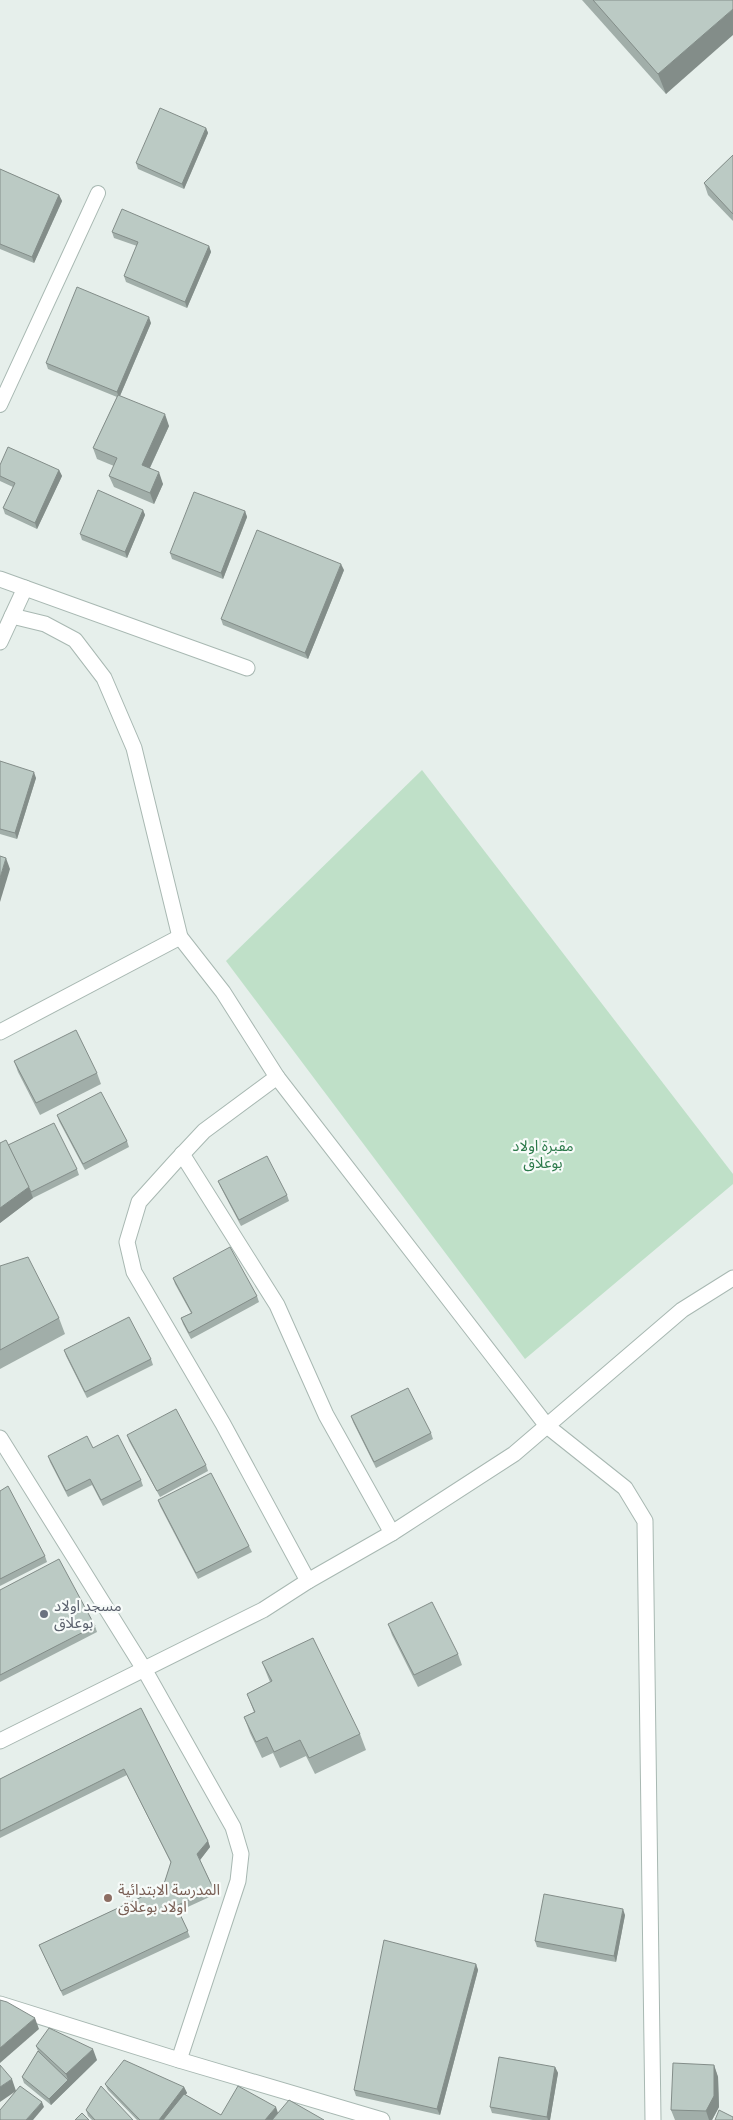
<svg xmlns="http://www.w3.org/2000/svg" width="733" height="2120" font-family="'Archivo Narrow','Noto Sans Arabic',sans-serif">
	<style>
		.green { fill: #bfe0c8 }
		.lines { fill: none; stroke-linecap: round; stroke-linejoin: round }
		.lane-casing { stroke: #a8b8b2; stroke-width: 16 }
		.street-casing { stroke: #a8b8b2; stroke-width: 17 }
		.lane { stroke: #fff; stroke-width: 14 }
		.street { stroke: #fff; stroke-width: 15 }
		.wall { fill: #a1aea9 }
		.shaded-wall { fill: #838d89 }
		.building { fill: #bbcac4; stroke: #838d89 }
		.worship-dot { fill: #6b7280; stroke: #f7fbf9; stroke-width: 2 }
		.education-dot { fill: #8d6e63; stroke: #f7fbf9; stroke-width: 2 }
		.labels { text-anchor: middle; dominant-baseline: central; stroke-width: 4.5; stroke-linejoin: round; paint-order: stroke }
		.park-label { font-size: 15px; fill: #2d7a4b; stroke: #f7fbf9 }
		.worship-label { font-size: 15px; fill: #5b616d; stroke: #f7fbf9; text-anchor: start }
		.education-label { font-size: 15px; fill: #785e54; stroke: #f7fbf9; text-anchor: start }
	</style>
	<rect width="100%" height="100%" fill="#e6efeb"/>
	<path class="green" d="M422,770L733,1174V1184L525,1359L226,961Z"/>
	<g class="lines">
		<defs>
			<path id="lane" d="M0,405L98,193"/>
			<g id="street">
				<path d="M0,579L247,668"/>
				<path d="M12,616L45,624L75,640L104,678L134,748L180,937L223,992L277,1077L204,1131L175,1162L139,1202L127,1242L134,1272L223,1424L308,1581"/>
				<path d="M0,642L25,588"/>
				<path d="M0,1032L180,937"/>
				<path d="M277,1077L547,1426L625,1488L645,1521L653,2120"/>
				<path d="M182,1154L277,1305L326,1415L392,1533"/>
				<path d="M0,1438L144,1669L233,1827L241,1854L238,1881L179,2060"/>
				<path d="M0,1741L263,1610L308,1581L392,1533L514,1454L682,1310L733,1278"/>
				<path d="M0,2004L179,2060L382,2120"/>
			</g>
		</defs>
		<use href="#lane" class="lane-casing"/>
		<use href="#street" class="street-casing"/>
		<use href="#lane" class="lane"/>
		<use href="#street" class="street"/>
	</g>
	<g class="wall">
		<path d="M582,0H733L666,94Z"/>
		<path d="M206,128L208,133L184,189L138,169L136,163Z"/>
		<path d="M733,155V221L708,195L704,183Z"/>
		<path d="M0,169L59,195L62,201L34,263L0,249Z"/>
		<path d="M112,232L209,246L211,252L187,308L126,282L124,276L137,246L114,238Z"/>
		<path d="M151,323L120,396L169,426L150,468L163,484L154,504L114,487L109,476L114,466L97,459L93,448L117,397L48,369L46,363Z"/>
		<path d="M0,465L59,470L62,476L37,529L5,514L3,508L13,487L0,481Z"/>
		<path d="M143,510L145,515L127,558L82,540L80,534Z"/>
		<path d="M245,511L247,517L223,579L172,559L170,553Z"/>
		<path d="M344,570L308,659L223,625L221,619Z"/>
		<path d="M0,761L36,778L17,839L0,834Z"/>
		<path d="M14,1061L97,1073L101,1084L40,1115L18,1072Z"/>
		<path d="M57,1115L127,1141L129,1147L85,1170L59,1121Z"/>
		<path d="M0,1143L77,1169L79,1175L33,1198L0,1223Z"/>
		<path d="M218,1181L287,1195L289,1201L241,1226L220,1186Z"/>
		<path d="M0,1266L59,1318L65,1334L0,1369Z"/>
		<path d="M173,1278L257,1296L259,1302L191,1339L183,1324L181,1318L191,1313L175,1284Z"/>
		<path d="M64,1350L151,1359L153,1365L87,1398L66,1356Z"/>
		<path d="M351,1416L431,1433L433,1439L376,1468L353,1422Z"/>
		<path d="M127,1435L206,1465L208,1471L160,1497L129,1441Z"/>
		<path d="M93,1448L141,1480L143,1486L103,1506L92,1485L68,1497L50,1462L48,1456Z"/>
		<path d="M0,1491L45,1556L47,1562L0,1586Z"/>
		<path d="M158,1500L249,1546L252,1552L198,1579L160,1506Z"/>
		<path d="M0,1590L95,1626L97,1632L0,1682Z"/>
		<path d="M388,1624L458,1654L462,1665L418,1687L392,1635Z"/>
		<path d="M262,1662L360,1734L366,1750L315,1774L306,1756L280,1768L273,1753L262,1758L250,1733L244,1717L254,1712L247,1694L270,1682Z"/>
		<path d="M141,1708L208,1841L210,1847L200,1860L216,1894L179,1911L190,1937L63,1996L39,1945L163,1887L171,1863L127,1775L0,1838V1779Z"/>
		<path d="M625,1915L616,1962L537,1947L535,1941Z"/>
		<path d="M476,1964L478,1970L440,2115L356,2096L354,2090Z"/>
		<path d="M36,2046L97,2060L51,2105L24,2083L22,2077L38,2051Z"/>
		<path d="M714,2065L718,2077L719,2107L712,2120H675L671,2110Z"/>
		<path d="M555,2067L558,2073L550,2120H533L492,2113L490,2107Z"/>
		<path d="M105,2084L184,2087L187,2093L185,2095L221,2115L278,2113L324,2120H137L108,2090Z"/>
		<path d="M86,2110L133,2120H92L88,2116Z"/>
	</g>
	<g class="shaded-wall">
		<path d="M733,9V35L666,94L658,74Z"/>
		<path d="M206,128L208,133L184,189L182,184Z"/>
		<path d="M59,195L62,201L34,263L32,257Z"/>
		<path d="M209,246L211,252L187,308L185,302Z"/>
		<path d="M149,317L151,323L119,398L117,392Z"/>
		<path d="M165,414L169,426L146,476L142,465Z"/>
		<path d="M59,470L62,476L37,529L35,523Z"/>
		<path d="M159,472L163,484L154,504L150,493Z"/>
		<path d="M143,510L145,515L127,558L125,552Z"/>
		<path d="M245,511L247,517L223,579L221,573Z"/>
		<path d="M341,564L344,570L308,659L305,653Z"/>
		<path d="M34,772L36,778L17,839L15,833Z"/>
		<path d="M6,858L10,869L0,902V878Z"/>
		<path d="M29,1187L33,1198L0,1223V1208Z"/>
		<path d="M208,1841L210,1847L200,1860L197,1854Z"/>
		<path d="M623,1909L625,1915L616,1962L614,1956Z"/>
		<path d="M476,1964L478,1970L440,2115L437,2109Z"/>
		<path d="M35,2018L39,2029L0,2063V2048Z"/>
		<path d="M93,2049L97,2060L51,2105L49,2099L68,2080L66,2074Z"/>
		<path d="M714,2065L718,2077L719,2107L712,2120H709L706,2111Z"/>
		<path d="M555,2067L558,2073L550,2120H548L547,2117Z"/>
		<path d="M12,2079L16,2091L0,2102V2087Z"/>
		<path d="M184,2087L187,2093L166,2120H159Z"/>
		<path d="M42,2102L44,2107L33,2120H26Z"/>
		<path d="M276,2107L280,2119L279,2120H265Z"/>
	</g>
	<g class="building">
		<path d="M593,0H733V9L658,74Z"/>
		<path d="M160,108L206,128L182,184L136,163Z"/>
		<path d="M733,155V214L704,183Z"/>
		<path d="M0,169L59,195L32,257L0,244Z"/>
		<path d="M122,209L209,246L185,302L124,276L138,242L112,232Z"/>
		<path d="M77,287L149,317L117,392L46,363Z"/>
		<path d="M118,395L165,414L142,465L159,472L150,493L109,476L117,458L93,448Z"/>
		<path d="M8,447L59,470L35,523L3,508L15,483L0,476V465Z"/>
		<path d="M98,490L143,510L125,552L80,534Z"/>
		<path d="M194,492L245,511L221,573L170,553Z"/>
		<path d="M257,530L341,564L305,653L221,619Z"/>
		<path d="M0,761L34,772L15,833L0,829Z"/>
		<path d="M0,856L6,858L0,878Z"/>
		<path d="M76,1030L97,1073L36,1103L14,1061Z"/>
		<path d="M101,1092L127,1141L83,1164L57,1115Z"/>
		<path d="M54,1123L77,1169L31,1192L8,1145Z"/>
		<path d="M6,1140L29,1187L0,1208V1143Z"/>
		<path d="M267,1156L287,1195L239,1220L218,1181Z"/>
		<path d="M230,1247L257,1296L189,1333L181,1318L192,1313L173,1278Z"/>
		<path d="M28,1257L59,1318L0,1350V1266Z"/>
		<path d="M129,1317L151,1359L85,1392L64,1350Z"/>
		<path d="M408,1388L431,1433L374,1462L351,1416Z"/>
		<path d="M176,1409L206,1465L157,1491L127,1435Z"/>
		<path d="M118,1435L141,1480L101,1500L90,1479L66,1491L48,1456L87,1436L93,1448Z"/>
		<path d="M211,1473L249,1546L196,1573L158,1500Z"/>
		<path d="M8,1486L45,1556L0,1579V1491Z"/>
		<path d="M59,1559L95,1626L0,1675V1590Z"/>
		<path d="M432,1602L458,1654L414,1675L388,1624Z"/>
		<path d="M313,1638L360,1734L309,1758L300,1740L274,1752L267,1737L256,1742L244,1717L255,1712L247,1694L272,1681L262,1662Z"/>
		<path d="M141,1708L208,1841L197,1854L213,1888L176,1906L188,1931L61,1991L39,1945L163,1887L171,1862L124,1769L0,1831V1779Z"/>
		<path d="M544,1894L623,1909L614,1956L535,1941Z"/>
		<path d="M384,1940L476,1964L437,2109L354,2090Z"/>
		<path d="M0,2000L7,2002L35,2018L0,2048Z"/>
		<path d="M49,2028L93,2049L66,2074L36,2046Z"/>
		<path d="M38,2051L68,2080L49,2099L22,2077Z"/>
		<path d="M499,2057L555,2067L547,2117L490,2107Z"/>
		<path d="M124,2060L184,2087L159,2120H140L105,2084Z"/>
		<path d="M673,2063L714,2065V2096L706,2111L671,2110Z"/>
		<path d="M0,2065L12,2079L0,2087Z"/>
		<path d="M20,2086L42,2102L26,2120H0V2110Z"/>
		<path d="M101,2086L133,2120H95L86,2110Z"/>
		<path d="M238,2086L276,2107L265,2120H163L184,2094L221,2115Z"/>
		<path d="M289,2100L324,2120H272Z"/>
		<path d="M719,2110L733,2117V2120H715Z"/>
		<path d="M82,2113L89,2120H75Z"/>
	</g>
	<circle class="worship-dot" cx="44" cy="1614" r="5"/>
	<circle class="education-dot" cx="108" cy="1898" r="5"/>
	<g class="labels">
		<g class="park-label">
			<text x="543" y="1145">مقبرة اولاد<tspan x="543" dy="17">بوعلاق</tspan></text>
		</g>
		<g class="worship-label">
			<text x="54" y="1605">مسجد اولاد<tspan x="54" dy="17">بوعلاق</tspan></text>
		</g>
		<g class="education-label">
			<text x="118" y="1889">المدرسة الابتدائية<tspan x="118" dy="17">اولاد بوعلاق</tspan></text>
		</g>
	</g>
</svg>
